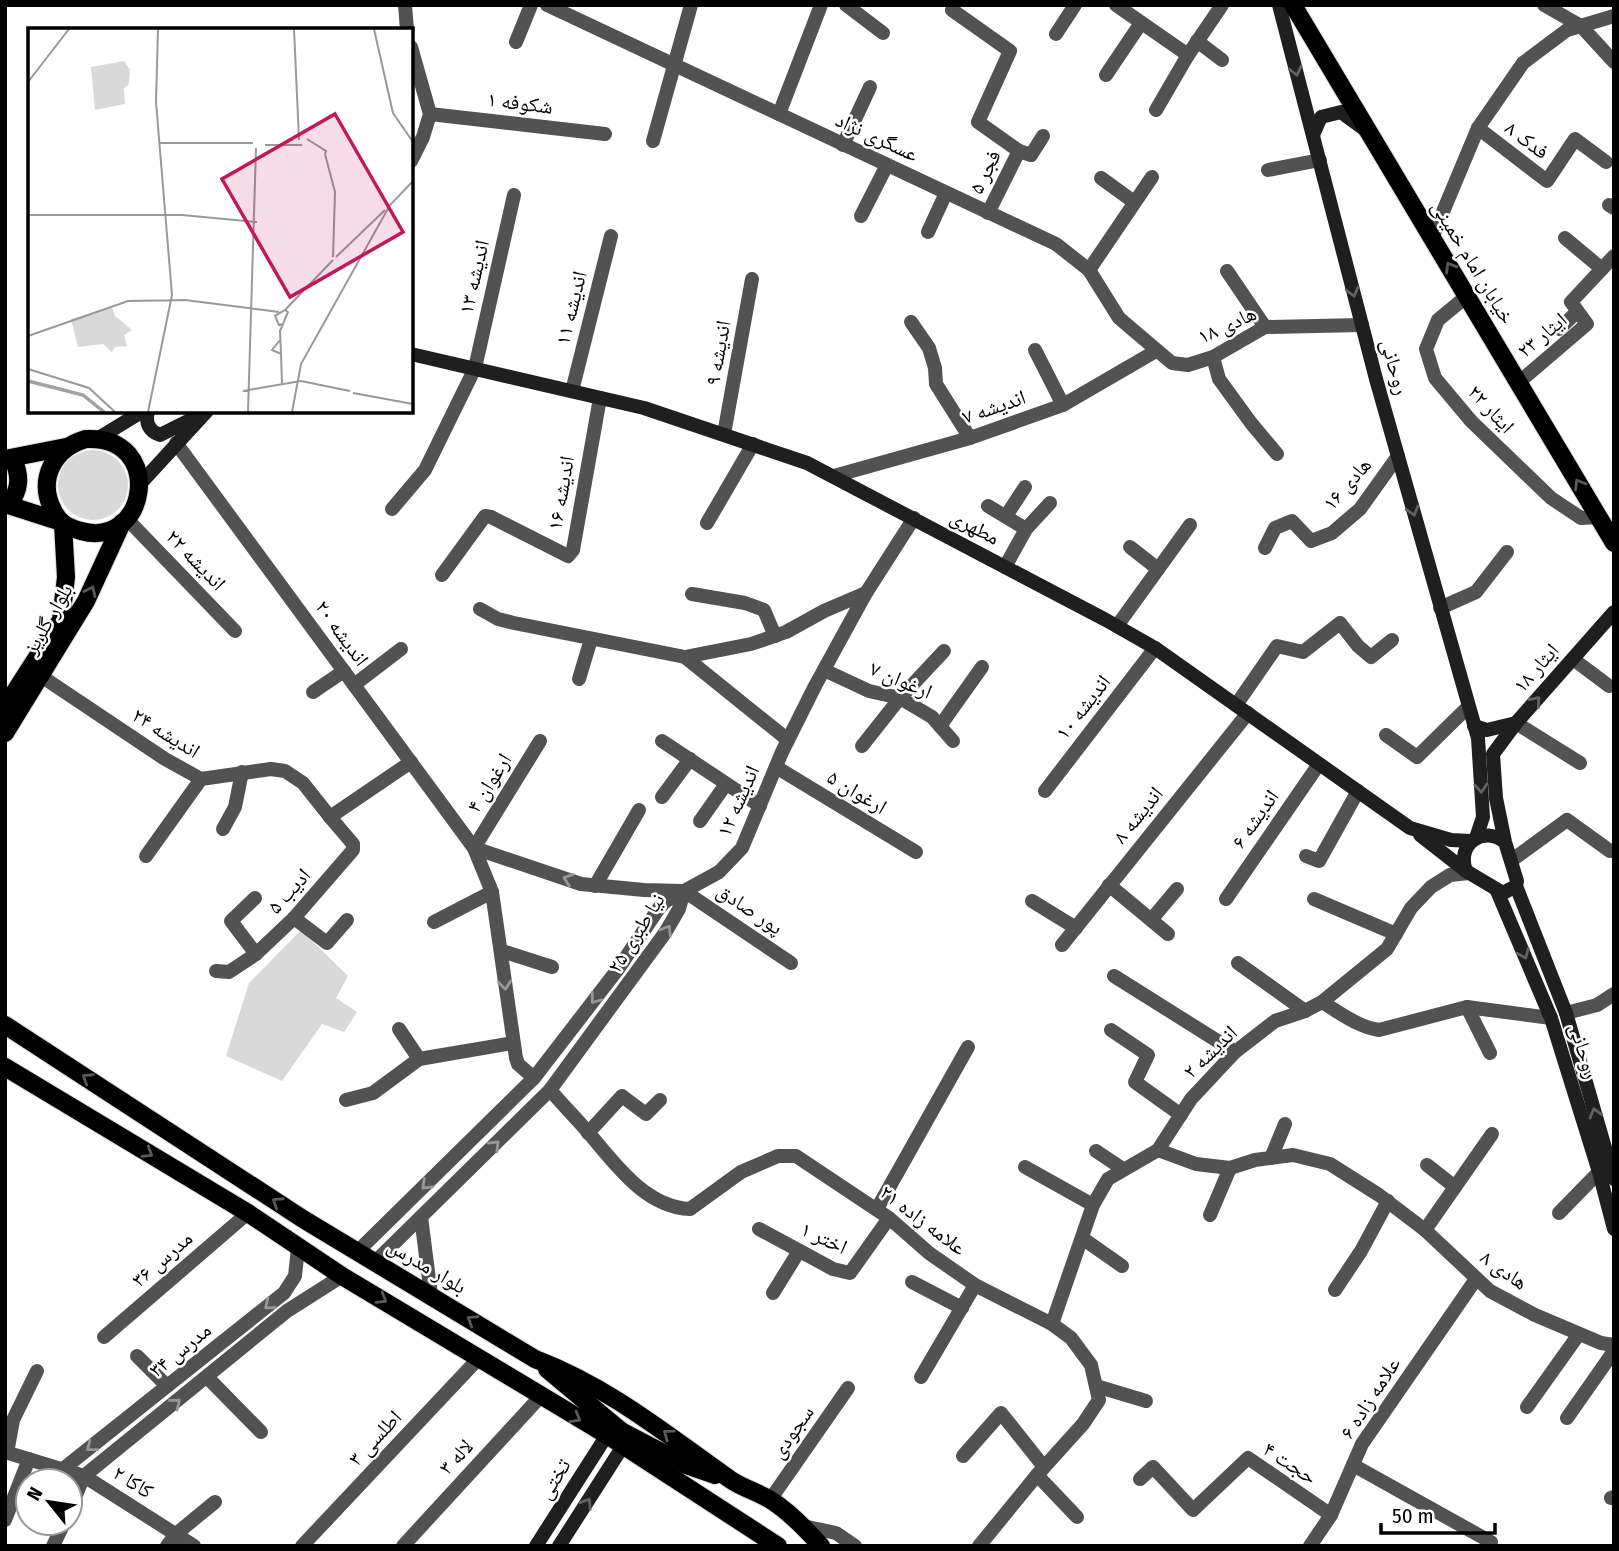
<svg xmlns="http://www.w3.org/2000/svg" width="1619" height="1551" font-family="'Fira Sans Condensed','Noto Naskh Arabic',sans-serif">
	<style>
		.green { fill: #d9d9d9 }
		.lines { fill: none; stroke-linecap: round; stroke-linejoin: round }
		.primary-casing { stroke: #dbdbdb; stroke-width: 20 }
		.street { stroke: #525252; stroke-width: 14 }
		.secondary { stroke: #1f1f1f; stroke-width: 14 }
		.primary { stroke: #000; stroke-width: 18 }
		.oneway { stroke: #626262 }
		.oneway2 { stroke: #595959 }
		.oneway3 { stroke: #979797 }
		.labels { text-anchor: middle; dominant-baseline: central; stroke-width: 5; stroke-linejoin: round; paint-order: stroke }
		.street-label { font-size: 21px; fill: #000; stroke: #fff }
		.inset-river { fill: none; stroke: #a0a0a0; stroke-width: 3.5 }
		.inset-road { fill: none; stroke: #999; stroke-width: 2 }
		.view { fill: #c2185b; fill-opacity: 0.15; stroke: #c2185b; stroke-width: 3.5 }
		.inset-edge { fill: none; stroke: #000; stroke-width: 3.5 }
	</style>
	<rect width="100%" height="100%" fill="#fff"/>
	<g class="green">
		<circle cx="93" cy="485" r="35"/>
		<path d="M301,930L348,976L336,998L357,1012L344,1032L322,1024L282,1081L226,1056L249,983Z"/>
	</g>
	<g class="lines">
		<defs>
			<g id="primary">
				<path d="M1293,5L1614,543"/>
				<path d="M86,439C166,435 148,550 81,531C67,527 59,523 53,510C37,479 54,448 86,439Z"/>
				<path d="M5,459L66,447"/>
				<path d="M5,504L58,521"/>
				<path d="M9,505C20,489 21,477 13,459"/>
				<path d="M5,707L61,620L66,577L63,524"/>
				<path d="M5,733L86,601L122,523"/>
				<path d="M5,1025L303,1219L535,1359C609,1387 667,1435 731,1480C743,1488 757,1492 769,1499C789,1511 806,1529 821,1546"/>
				<path d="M5,1067L248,1213L342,1276L607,1435L778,1546"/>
				<path d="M547,1369L621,1431L622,1439"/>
				<path d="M607,1435L621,1431L686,1465L715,1475"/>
			</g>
		</defs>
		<use href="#primary" class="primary-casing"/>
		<g class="street">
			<path d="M405,5L407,30"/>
			<path d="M547,5L1056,244L1089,270L1119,318L1172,363L1188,365L1213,357L1265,327L1362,325"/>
			<path d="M846,5L883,33"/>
			<path d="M954,5L952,10L1010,51L978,122L1019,151L988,213"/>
			<path d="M1116,5L1188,55"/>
			<path d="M1544,5L1581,26L1614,62"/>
			<path d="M1056,34L1075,5"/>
			<path d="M1197,41L1222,60"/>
			<path d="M516,42L531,5"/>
			<path d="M411,47L430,114L423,137L411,161"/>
			<path d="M1106,75L1141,23"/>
			<path d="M1156,110L1188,55L1222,5"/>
			<path d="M430,114L605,134"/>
			<path d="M779,114L821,5"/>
			<path d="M1478,128L1547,181L1575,139L1606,162"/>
			<path d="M653,141L691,5"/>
			<path d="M843,145L870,87"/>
			<path d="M1019,151L1031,155L1043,136"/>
			<path d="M1268,170L1320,160"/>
			<path d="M1101,178L1134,202"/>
			<path d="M1609,205L1614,208"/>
			<path d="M861,216L887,165"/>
			<path d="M928,232L946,193"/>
			<path d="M1432,238L1478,128L1523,63L1567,30L1614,16"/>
			<path d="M1565,238L1602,269"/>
			<path d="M1089,270L1152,177"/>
			<path d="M1227,271L1265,327"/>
			<path d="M1467,296L1438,320L1426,349L1435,378L1471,421L1551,498L1581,518L1599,517"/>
			<path d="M911,322L929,348L935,368L936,384L970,438"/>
			<path d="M1559,329L1577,312"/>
			<path d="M1035,350L1063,405"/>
			<path d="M1213,357L1219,379L1251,423L1277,454"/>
			<path d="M1518,383L1587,324L1571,302L1614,256"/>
			<path d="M572,391L611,236"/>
			<path d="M724,434L752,279"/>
			<path d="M176,443L474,848L492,892L516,1058L518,1064L534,1078"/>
			<path d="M834,476L970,438L1063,405L1156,351"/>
			<path d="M988,506L1026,529"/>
			<path d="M392,509L425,470L475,368L514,195"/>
			<path d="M1006,516L1025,487"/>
			<path d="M127,519L235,631"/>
			<path d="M707,523L753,444"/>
			<path d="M1130,547L1158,569"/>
			<path d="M1265,548L1275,528L1292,521L1311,541L1332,533L1360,509L1398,456"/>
			<path d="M1005,567L1026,529L1050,503"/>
			<path d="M442,575L485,516L491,517L568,556L573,550L600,398"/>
			<path d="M692,594L745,603L764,610L775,636"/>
			<path d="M1440,608L1476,592L1507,552"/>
			<path d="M480,609L498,619L514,623L685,657L751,644L786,632L824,611L866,593"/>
			<path d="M1117,626L1190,525"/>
			<path d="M685,657L788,740"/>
			<path d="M1573,659L1609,686"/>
			<path d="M824,670L869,691L900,698L932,717L953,741"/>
			<path d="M41,676L165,759L201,779L271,769L285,771L303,783L330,817L411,762"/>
			<path d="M579,679L591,639"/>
			<path d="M354,685L401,649"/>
			<path d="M313,692L344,671"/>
			<path d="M1236,705L1277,646L1303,652L1340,623L1358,646L1371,657L1392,640"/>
			<path d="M1516,723L1580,763"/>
			<path d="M940,726L982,667"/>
			<path d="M1386,735L1417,757L1468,707"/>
			<path d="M662,741L760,806"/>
			<path d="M862,746L900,698L944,651"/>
			<path d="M776,767L916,852"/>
			<path d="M1045,791L1155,648"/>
			<path d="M662,797L690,759"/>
			<path d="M700,821L726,784"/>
			<path d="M223,829L235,807L242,772"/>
			<path d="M474,848L581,884L644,890L683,891"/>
			<path d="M474,848L540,741"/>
			<path d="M146,856L201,779"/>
			<path d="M1306,856L1319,861L1358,791"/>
			<path d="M1512,860L1567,820L1610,851"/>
			<path d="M1109,885L1168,934"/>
			<path d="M595,886L639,810"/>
			<path d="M684,891L791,963"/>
			<path d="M255,898L231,921L256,954"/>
			<path d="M1226,899L1319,764"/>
			<path d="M1314,899L1396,934"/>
			<path d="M1032,901L1076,928"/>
			<path d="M294,918L327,943L347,920"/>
			<path d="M1151,920L1177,889"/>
			<path d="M434,922L492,892"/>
			<path d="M1062,945L1248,713"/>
			<path d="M502,951L552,967"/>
			<path d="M1238,963L1305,1011"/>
			<path d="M216,971L229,972L256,954L294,918L353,850V844L330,817"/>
			<path d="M1114,976L1235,1052"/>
			<path d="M1322,1002C1340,1013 1358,1027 1379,1030L1467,1007L1551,1018"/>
			<path d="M1467,1007L1490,1053"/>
			<path d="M1566,1013L1597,1005L1614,994"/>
			<path d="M399,1029L419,1059"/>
			<path d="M1111,1030L1148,1055L1135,1082L1181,1115"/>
			<path d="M550,1090C562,1104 575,1117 587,1131C614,1162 644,1207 690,1209L741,1172L778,1156H796L889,1218L929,1253L975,1285L1052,1324L1071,1338L1091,1365L1099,1400L1083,1424L1037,1475L979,1546"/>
			<path d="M346,1100L373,1093L419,1059L513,1043"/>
			<path d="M588,1133L622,1096L646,1114L660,1100"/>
			<path d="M1158,1150L1196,1164L1230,1168L1255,1160L1293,1155L1330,1164L1379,1195L1425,1230L1490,1291L1535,1315L1601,1343L1614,1345"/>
			<path d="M1096,1151L1123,1169"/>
			<path d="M1271,1158L1285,1124"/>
			<path d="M1427,1165L1455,1187"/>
			<path d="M1025,1167L1093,1205"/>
			<path d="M877,1209L968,1047"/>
			<path d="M1559,1213L1599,1172"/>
			<path d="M1210,1215L1230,1168"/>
			<path d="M421,1217L431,1295"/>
			<path d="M759,1229L833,1269L850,1273L889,1218"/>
			<path d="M1425,1230L1492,1134"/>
			<path d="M1082,1238L1122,1266"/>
			<path d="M358,1251L534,1078L618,969L659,908L666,901L719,872L742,848L782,752L815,686L866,593L914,518"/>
			<path d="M376,1261L550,1090L665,933L679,909L684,891"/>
			<path d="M912,1282L962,1308"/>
			<path d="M1335,1290L1361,1251L1388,1201"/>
			<path d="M773,1293L799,1251"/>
			<path d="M1052,1324L1093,1205L1108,1179L1158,1150L1191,1099L1235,1052L1275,1021L1305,1011L1322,1002L1387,949L1411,908L1431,887L1450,875L1469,873"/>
			<path d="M104,1337L248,1213"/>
			<path d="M137,1356L167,1386"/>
			<path d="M921,1377L975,1285"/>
			<path d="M208,1378L261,1432"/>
			<path d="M1096,1386L1146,1401"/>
			<path d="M1527,1407L1579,1334"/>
			<path d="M1567,1418L1614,1351"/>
			<path d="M5,1452L84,1476L194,1546"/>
			<path d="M7,1453L13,1420L37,1371"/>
			<path d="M963,1456L1001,1413L1044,1467"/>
			<path d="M1353,1465L1491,1542"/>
			<path d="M63,1469L284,1293L295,1276L298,1248"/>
			<path d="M1037,1475L1077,1517"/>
			<path d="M1140,1479L1153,1467L1193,1510L1248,1458L1331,1515"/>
			<path d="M1611,1498L1614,1497"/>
			<path d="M770,1500L848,1388"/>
			<path d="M70,1509L84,1476L287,1311L342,1276"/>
			<path d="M5,1520L29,1459"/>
			<path d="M803,1526L836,1533L855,1546"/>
			<path d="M53,1546L64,1523"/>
			<path d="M167,1546L176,1534L215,1502"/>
			<path d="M302,1546L479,1358"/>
			<path d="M403,1546L540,1397"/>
			<path d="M1310,1546L1331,1515L1362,1444L1476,1279"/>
		</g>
		<g class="secondary">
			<path d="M1279,5L1376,379L1478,738L1483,817L1476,838"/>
			<path d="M1313,135L1321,117L1341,112L1367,131"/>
			<path d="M411,354L644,408L807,463L1106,620L1155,648L1410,828L1451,840L1471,841"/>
			<path d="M148,411C145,423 149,431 160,435L194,418"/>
			<path d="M97,439L143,411"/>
			<path d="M140,484L207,411"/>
			<path d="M1474,726L1487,730L1516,723"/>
			<path d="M1420,835L1466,871"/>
			<path d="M1505,842C1483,825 1456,844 1466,871L1503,893L1516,886L1517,881L1505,842L1496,798L1493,754L1516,723L1614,612"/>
			<path d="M1516,886L1566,1013L1614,1179"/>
			<path d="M1497,891L1551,1018L1599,1172L1614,1229"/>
			<path d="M536,1546L607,1435"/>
			<path d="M559,1546L623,1446"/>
		</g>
		<use href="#primary" class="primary"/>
	</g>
	<defs><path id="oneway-chevron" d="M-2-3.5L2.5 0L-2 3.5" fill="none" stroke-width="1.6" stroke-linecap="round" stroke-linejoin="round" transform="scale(1.75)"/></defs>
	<g class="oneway">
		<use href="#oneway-chevron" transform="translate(1296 71) rotate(76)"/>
		<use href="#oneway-chevron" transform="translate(1353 292) rotate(76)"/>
		<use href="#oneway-chevron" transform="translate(1413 511) rotate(74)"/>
		<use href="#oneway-chevron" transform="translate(1536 701) rotate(-49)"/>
		<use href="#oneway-chevron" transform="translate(1481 788) rotate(86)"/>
		<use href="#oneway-chevron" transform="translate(1524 954) rotate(67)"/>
		<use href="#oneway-chevron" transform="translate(1595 1113) rotate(-106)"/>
		<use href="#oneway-chevron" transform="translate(587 1503) rotate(-57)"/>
	</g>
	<g class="oneway2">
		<use href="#oneway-chevron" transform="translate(1450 267) rotate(-121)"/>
		<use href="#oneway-chevron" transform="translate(1579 484) rotate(-121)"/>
		<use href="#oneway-chevron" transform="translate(91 591) rotate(-64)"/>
		<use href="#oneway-chevron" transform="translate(87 1078) rotate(-147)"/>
		<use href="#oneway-chevron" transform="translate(148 1153) rotate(31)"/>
		<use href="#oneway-chevron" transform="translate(277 1202) rotate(-147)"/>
		<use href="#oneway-chevron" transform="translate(382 1299) rotate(31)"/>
		<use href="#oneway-chevron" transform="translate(472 1320) rotate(-148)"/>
		<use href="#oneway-chevron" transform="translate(576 1418) rotate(30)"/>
		<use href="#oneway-chevron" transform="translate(668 1434) rotate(-144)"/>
	</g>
	<g class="oneway3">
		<use href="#oneway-chevron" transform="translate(568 879) rotate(-161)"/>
		<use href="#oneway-chevron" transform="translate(667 930) rotate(-58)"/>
		<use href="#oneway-chevron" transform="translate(505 985) rotate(84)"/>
		<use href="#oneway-chevron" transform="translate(595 999) rotate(127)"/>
		<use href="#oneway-chevron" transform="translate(495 1145) rotate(-45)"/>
		<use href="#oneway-chevron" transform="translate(426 1185) rotate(136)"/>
		<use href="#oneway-chevron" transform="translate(269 1305) rotate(141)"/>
		<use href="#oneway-chevron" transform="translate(176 1403) rotate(-39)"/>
		<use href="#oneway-chevron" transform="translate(91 1447) rotate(142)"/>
	</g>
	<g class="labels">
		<g class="street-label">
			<text transform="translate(520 103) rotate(7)">شکوفه ۱</text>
			<text transform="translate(877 137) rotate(25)">عسگری نژاد</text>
			<text transform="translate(1527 140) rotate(37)">فدک ۸</text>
			<text transform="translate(985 172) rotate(-64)">فجر ۵</text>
			<text transform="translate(1473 262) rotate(59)">خیابان امام خمینی</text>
			<text transform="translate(474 277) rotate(-77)">اندیشه ١٣</text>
			<text transform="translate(571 308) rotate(-76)">اندیشه ۱۱</text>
			<text transform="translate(1227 325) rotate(-25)">هادی ۱۸</text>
			<text transform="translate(1542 335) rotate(-40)">ایثار ۲۳</text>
			<text transform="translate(718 353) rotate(-80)">اندیشه ۹</text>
			<text transform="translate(1395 367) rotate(75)">روحانی</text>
			<text transform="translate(994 407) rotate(-19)">اندیشه ۷</text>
			<text transform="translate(1491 409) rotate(47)">ایثار ۲۲</text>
			<text transform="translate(1347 484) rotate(-49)">هادی ۱۶</text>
			<text transform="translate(561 493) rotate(-80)">اندیشه ۱۶</text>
			<text transform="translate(975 527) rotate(28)">مطهری</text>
			<text transform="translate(196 560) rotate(46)">اندیشه ۲۲</text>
			<text transform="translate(48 619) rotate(-60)">بلوار گلریز</text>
			<text transform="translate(342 633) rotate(54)">اندیشه ۲۰</text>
			<text transform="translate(1536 668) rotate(-49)">ایثار ۱۸</text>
			<text transform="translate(901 680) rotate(23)">ارغوان ۷</text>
			<text transform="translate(1083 707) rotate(-52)">اندیشه ۱۰</text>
			<text transform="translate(166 733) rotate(32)">اندیشه ۲۴</text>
			<text transform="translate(489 783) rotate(-58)">ارغوان ۴</text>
			<text transform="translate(857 792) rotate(31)">ارغوان ۵</text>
			<text transform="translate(738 801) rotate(-66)">اندیشه ۱۲</text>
			<text transform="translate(1138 815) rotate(-51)">اندیشه ۸</text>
			<text transform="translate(1255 819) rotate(-55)">اندیشه ۶</text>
			<text transform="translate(289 891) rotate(-48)">ادیب ۵</text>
			<text transform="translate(750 909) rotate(34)">پور صادق</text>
			<text transform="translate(636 933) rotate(-58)">نیا طبری ۲۵</text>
			<text transform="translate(1584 1051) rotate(73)">روحانی</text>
			<text transform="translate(1210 1052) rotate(-44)">اندیشه ۲</text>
			<text transform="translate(923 1220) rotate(37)">علامه زاده ۲۱</text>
			<text transform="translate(824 1238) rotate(25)">اختر ۱</text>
			<text transform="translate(162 1259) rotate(-41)">مدرس ۳۶</text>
			<text transform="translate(427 1266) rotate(31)">بلوار مدرس</text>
			<text transform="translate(1504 1270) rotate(35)">هادی ۸</text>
			<text transform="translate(180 1350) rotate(-39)">مدرس ۳۴</text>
			<text transform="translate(1370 1398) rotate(-57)">علامه زاده ۶</text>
			<text transform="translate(792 1432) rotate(-55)">سجودی</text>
			<text transform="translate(375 1438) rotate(-47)">اطلسی ۳</text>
			<text transform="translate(456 1457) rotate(-47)">لاله ۳</text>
			<text transform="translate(1290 1463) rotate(33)">حجت ۴</text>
			<text transform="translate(554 1479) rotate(-58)">تختی</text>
			<text transform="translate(133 1482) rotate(32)">کاکا ۲</text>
		</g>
	</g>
	<g transform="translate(28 28)">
		<rect width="385" height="385" fill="#fff"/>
		<path d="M96,33L102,42L101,56L96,60L97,76L67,82L63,39ZM84,279L87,288L104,302L96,307L99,318L87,319L84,324L75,316L50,319L43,291Z" fill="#d9d9d9"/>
		<path class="inset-river" d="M0,353L55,367L76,384"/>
		<path class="inset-road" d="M266,1L271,112M346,1L365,85L385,114M0,54L41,1M279,111L298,123L297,126M131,115H225M237,117H274M297,126L307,164L305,229M0,187H154L229,194M308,229L357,182M157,272L251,284M257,282L305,232M252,302V303L253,326L244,322L252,312M252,303L255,296L257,291L260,284L257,282L247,288L251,297L255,296M0,308L100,273L158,272M253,326L254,356M0,341L61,360L87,384M221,363H215L273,353L322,363M325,365L385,376M120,384L144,267L128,74L130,1M220,384L228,120M264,384L273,336L362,177L385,153"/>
		<path class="view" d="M307,86L375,204L262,269L194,151Z"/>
		<rect width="385" height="385" class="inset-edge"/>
	</g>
	<rect width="1619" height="1551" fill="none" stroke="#000000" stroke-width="14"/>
	<g transform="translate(49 1502) rotate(300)"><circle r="33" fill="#ffffff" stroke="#999999" stroke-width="2"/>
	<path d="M0-5L12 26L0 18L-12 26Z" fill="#000000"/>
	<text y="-10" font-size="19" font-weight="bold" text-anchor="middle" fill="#000000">N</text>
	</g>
	<path d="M1381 1523v10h114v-10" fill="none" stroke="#000000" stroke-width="3.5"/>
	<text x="1392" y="1523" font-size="21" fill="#000000" stroke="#ffffff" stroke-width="5" paint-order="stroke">50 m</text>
</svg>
